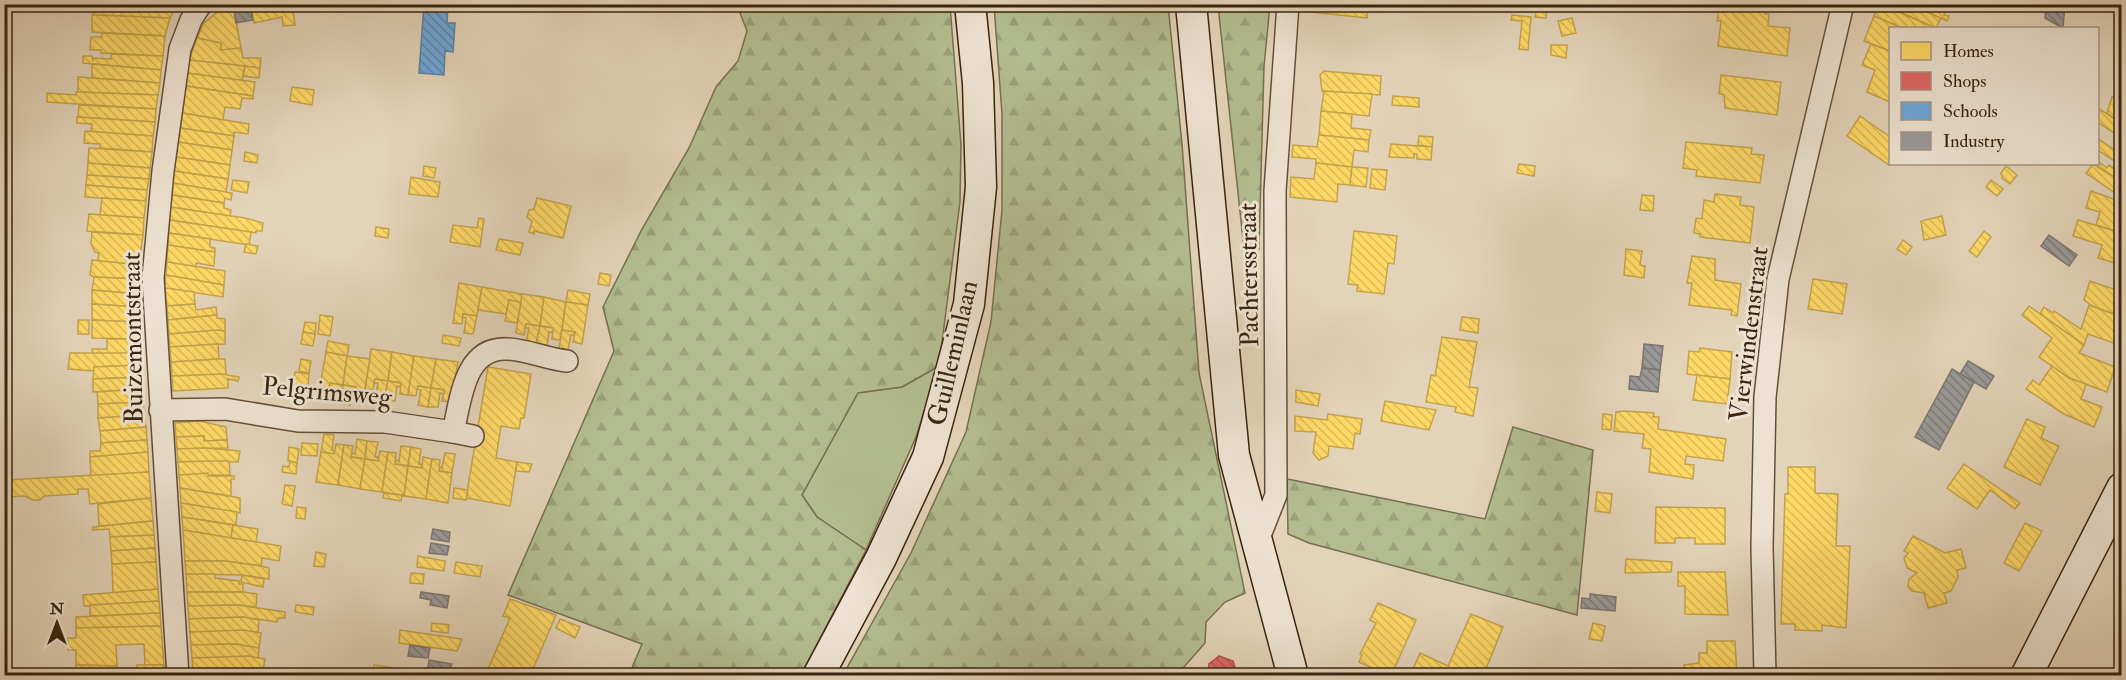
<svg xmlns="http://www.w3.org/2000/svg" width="2126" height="680" font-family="'IM FELL Double Pica',serif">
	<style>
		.green { fill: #b2bc90; stroke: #767050; stroke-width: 1.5 }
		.forest { fill: url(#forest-firs); stroke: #767050; stroke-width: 1.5 }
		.homes { fill: url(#homes-back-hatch); stroke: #c4a34c; stroke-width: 1.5 }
		.shops { fill: url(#shops-back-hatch); stroke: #ae524c; stroke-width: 1.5 }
		.schools { fill: url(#schools-back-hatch); stroke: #5f819f; stroke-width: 1.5 }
		.industry { fill: url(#industry-back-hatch); stroke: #7c7670; stroke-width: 1.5 }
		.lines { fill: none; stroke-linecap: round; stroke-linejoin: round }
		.minor-casing { stroke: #64503a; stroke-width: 24 }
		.secondary-casing { stroke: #3a2510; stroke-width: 33 }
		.minor { stroke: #ede2d1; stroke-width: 21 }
		.secondary { stroke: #ede2d1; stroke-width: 30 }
		.labels { text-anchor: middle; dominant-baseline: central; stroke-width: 6; stroke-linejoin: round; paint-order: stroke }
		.street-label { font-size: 26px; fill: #3a2510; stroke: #ede2d1 }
	</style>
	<defs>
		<pattern id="forest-firs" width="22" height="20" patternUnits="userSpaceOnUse" patternTransform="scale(1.5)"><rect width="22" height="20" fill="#b2bc90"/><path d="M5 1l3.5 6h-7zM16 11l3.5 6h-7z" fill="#9aa17b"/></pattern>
		<pattern id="homes-back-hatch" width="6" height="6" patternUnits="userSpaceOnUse" patternTransform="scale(1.5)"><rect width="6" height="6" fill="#ffd966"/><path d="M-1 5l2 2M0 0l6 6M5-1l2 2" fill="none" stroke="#dbba57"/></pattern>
		<pattern id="shops-back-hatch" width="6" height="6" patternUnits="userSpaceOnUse" patternTransform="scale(1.5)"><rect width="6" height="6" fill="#e06666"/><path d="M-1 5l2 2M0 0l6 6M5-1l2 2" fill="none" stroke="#b75453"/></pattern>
		<pattern id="schools-back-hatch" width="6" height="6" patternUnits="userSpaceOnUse" patternTransform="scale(1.5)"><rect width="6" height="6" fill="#6fa8dc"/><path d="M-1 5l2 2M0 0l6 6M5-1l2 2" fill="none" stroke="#5c89b1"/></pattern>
		<pattern id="industry-back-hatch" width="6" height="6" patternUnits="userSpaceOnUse" patternTransform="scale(1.5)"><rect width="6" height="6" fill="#999"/><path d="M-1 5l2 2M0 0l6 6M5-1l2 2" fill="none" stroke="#7e7d7b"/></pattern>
	</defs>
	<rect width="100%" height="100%" fill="#e3d3b8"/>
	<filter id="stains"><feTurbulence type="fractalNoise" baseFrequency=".00333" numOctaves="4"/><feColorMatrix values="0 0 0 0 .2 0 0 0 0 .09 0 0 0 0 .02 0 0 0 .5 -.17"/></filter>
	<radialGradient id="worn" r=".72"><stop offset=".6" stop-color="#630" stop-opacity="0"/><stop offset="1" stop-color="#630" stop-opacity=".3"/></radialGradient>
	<path class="green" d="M939,366L916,437L866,550L817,517L802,495L858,392L902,387Z"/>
	<g class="forest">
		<path d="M737,5H950L961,145L960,202L939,366L902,387L858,393L802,495L817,517L866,550L801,675H629L642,644L508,595L614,351L603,307L642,229L689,148L716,87L738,61L747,31Z"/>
		<path d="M994,5H1168L1182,144L1199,373L1245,593L1225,602L1206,622L1205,643L1177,675H843L911,553L966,432L991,322L1002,210V114Z"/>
		<path d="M1218,5H1270L1264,66L1259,249H1244Z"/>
		<path d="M1513,427L1593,450L1577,615L1309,543L1288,534L1287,479L1485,519Z"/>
	</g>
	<g class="homes">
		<path d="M94,4H159L177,5L170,18L94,15Z"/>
		<path d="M227,4H233L241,48L221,50V43L197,38L204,23Z"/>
		<path d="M250,4H292L295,25L283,26L282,17L254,23Z"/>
		<path d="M1301,4H1380L1379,12L1367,11V18L1301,11Z"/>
		<path d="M1537,4H1548L1546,18L1535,17Z"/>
		<path d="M1720,4L1766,7L1765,14H1769L1768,26L1790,28L1787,56L1718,46L1721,21H1717Z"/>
		<path d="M1879,4H1881L1936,28H1902L1874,16Z"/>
		<path d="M1881,4H1910L1941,18L1936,28Z"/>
		<path d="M1910,4H1944L1947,6L1944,15L1949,16L1947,21Z"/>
		<path d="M92,15H94L170,18L165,36L92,32Z"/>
		<path d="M1512,15L1531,17L1528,50L1519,49L1522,21L1511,20Z"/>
		<path d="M1874,16L1902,28H1890V51L1864,41Z"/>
		<path d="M1572,18L1576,33L1562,36L1558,21Z"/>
		<path d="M102,33L165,36L163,56L101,53V50H90L91,37H102Z"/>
		<path d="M197,38L221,43V50L241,48L243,58H261L260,68L189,60Z"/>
		<path d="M1871,44L1890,51V102L1867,92L1875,70L1862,65Z"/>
		<path d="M1551,45H1567L1566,58L1551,55Z"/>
		<path d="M111,54L163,56L161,70L83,63V56H92L93,61V58L111,59Z"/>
		<path d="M189,60L245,66L242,81L187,73Z"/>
		<path d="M92,64L161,70L160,83L92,78Z"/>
		<path d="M245,66L260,68L259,78L243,76Z"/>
		<path d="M1324,71L1381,76L1380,95L1322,91L1320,75Z"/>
		<path d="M187,73L255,82L253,96L186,86Z"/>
		<path d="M1721,75L1781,82L1777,115L1725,108L1724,95L1719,94Z"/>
		<path d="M78,77L160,83L158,95L78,92Z"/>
		<path d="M186,86L253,96V99L242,98L240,109L225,107L223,120L182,113Z"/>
		<path d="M292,87L314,90L312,105L290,101Z"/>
		<path d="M1324,91L1372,94L1369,116L1321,111Z"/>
		<path d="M76,92H78L158,95L156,109L47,102V93L76,95Z"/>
		<path d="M1393,96L1419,98V107L1392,105Z"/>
		<path d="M2112,97L2122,101L2120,123L2107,113Z"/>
		<path d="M79,105L156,109L155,122L78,117Z"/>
		<path d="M2098,108L2122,124V138L2099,123L2098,125Z"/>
		<path d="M1321,111L1352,114L1351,128L1371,130L1369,140L1319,135Z"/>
		<path d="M182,113L249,124L248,134L234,132V136L180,128Z"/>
		<path d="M1860,116L1890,137L1889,165L1847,136Z"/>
		<path d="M77,117L155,122L153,136L91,132L92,124L77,123Z"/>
		<path d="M180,128L234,136L232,150L178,142Z"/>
		<path d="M85,131L153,136L152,152L100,148V144L84,143Z"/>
		<path d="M1319,135L1369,140L1368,152L1354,150L1352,167L1316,163V159L1292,157L1293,145L1317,147Z"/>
		<path d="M1419,136L1433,137L1432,147L1418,145Z"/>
		<path d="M2098,139L2118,152L2122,147V166L2098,150Z"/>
		<path d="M178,142L232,150L230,165L176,157Z"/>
		<path d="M1686,142L1752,148L1751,154L1764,155L1760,183L1696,176L1697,170L1683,168Z"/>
		<path d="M1391,144L1432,147L1431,160L1417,159V154H1414V158L1389,157Z"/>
		<path d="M89,148L152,152L150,168L88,163Z"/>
		<path d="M245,152L258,155L257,163L244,161Z"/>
		<path d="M176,157L230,165L228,179L174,171Z"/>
		<path d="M2098,161L2107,168L2109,165L2117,170L2122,166V182L2093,164H2098Z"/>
		<path d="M88,163L150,168L149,179L87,175Z"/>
		<path d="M1316,163L1352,167L1350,185L1338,184L1337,202L1290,197L1291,177L1314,179Z"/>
		<path d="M1519,164L1535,166L1534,176L1517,173Z"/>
		<path d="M2093,164L2122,182V202L2117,199L2118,195L2086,173Z"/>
		<path d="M424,166L436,168L434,178L423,176Z"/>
		<path d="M2006,166L2017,175L2010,184L2002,178L2001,173Z"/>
		<path d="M1352,167L1368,168L1366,187L1350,185Z"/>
		<path d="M1372,169L1387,170L1385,190L1370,188Z"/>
		<path d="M174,171L228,179L226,192L173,183Z"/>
		<path d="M87,175L149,179L147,190L86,185Z"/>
		<path d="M411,177L440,182L438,197L409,194Z"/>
		<path d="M233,180L249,182L247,193L231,190Z"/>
		<path d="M1991,180L2003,189L1997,196L1986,187Z"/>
		<path d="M173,183L232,193L231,200L225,198L224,203L172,195Z"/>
		<path d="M86,185L147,190L146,201L85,197Z"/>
		<path d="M2091,191L2122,202V233L2096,225L2100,212L2086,208Z"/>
		<path d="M1715,194L1741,197L1740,205L1754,207L1750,243L1700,237V234L1694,233L1696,218L1702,219L1704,200L1714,202Z"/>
		<path d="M172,195L224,203V208L231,210L230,216L170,207Z"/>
		<path d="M1642,195L1654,196L1653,211L1640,210Z"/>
		<path d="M102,198L146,201L144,218L100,215Z"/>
		<path d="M537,198L571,206L563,238L534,231V234L529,232L532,221L527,217L529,210L534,209Z"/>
		<path d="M170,207L245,218L263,223L262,231H256V233L169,220Z"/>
		<path d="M89,214L144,218L143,235L87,231Z"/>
		<path d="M1942,216L1946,235L1924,240L1921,221Z"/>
		<path d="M479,218L484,219L480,247L450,242L453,225L477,228Z"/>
		<path d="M169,220L251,232L249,245L169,233Z"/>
		<path d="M2078,220L2122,233V265L2098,258L2102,245L2073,236Z"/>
		<path d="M376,227L389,229L388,238L375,236Z"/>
		<path d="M1354,231L1397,236L1394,264L1388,263L1384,294L1357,291L1358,285L1348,284Z"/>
		<path d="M1984,231L1991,237L1977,257L1969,251Z"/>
		<path d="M92,232L143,235L139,265L98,261L99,253L95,252L91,243Z"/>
		<path d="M169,233L210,239V247L215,248V252L168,245Z"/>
		<path d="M499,239L523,243L520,255L496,250Z"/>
		<path d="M1903,240L1912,247L1906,255L1897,249Z"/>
		<path d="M246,244L258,246L256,254L244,252Z"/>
		<path d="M168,245L215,252L214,266L196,263V267L167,262Z"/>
		<path d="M1626,249L1642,251L1640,265L1645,266L1644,278L1624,275Z"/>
		<path d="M1692,256L1715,259V280L1741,284L1737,316L1731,315L1732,310L1689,305L1692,283H1687Z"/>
		<path d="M92,260L139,265V279L94,277L90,275Z"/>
		<path d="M167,262L225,271L224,285L166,275Z"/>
		<path d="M600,273L611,275L609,286L598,284Z"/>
		<path d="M166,275L224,285L223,297L165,288Z"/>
		<path d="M94,277L139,279V294L92,290Z"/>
		<path d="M1813,279L1847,284L1842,314L1808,309Z"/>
		<path d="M2090,281L2122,292V317L2094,307L2084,300Z"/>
		<path d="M459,283L482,287L477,316L463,314L462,324L453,323Z"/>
		<path d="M482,287L522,294L521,302L509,300L506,314L478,310Z"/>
		<path d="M165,288L194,292L195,304L167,306Z"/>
		<path d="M92,290L139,294V307L92,304Z"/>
		<path d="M568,290L590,294L588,305L566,302Z"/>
		<path d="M522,294L544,297L540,326L526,324L524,335L516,333Z"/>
		<path d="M544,297L566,302L560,340L552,339L553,328L540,326Z"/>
		<path d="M509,300L521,302L517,323L505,321Z"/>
		<path d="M566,302L588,305L582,344L573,342L575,332L562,330Z"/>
		<path d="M92,304L139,307V322L92,320Z"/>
		<path d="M195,304L196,310L216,307L217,315L168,320L167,306Z"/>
		<path d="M2089,305L2122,317V346L2088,334L2084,345L2040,314L2044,307L2053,313L2054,311L2081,329Z"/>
		<path d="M2029,306L2084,345L2079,353L2115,367L2107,392L2069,378L2039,357L2052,338L2022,315Z"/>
		<path d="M463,314L477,316L473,334L464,333L466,318L463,317Z"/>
		<path d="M217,315V318L225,319V331L169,334L168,320Z"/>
		<path d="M320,315L333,317L330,336L318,334Z"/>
		<path d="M1462,317L1479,319L1478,333L1460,330Z"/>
		<rect x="78" y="320" width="11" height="14"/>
		<path d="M92,320L139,322V339L92,338Z"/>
		<path d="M305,322L316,323L315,334L303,332Z"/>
		<path d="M526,324L540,326L536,344L526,343L529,328H525Z"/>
		<path d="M540,326L553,328V332H549L547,346L536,344Z"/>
		<path d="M217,330L225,331V344L170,347L169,334Z"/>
		<path d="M562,330L575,332L574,335H571L568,350L559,348Z"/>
		<path d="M303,332L315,334L313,346L301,344Z"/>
		<path d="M443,335L461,338L459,346L442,343Z"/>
		<path d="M1442,337L1477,342L1469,387L1478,388L1473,416L1455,412L1456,407L1426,402L1431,375L1435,376Z"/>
		<path d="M107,339H139V353L93,354L92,349H107Z"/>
		<path d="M328,341L349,345L347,356L326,352Z"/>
		<path d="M218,344L219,359L171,362L170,347Z"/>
		<path d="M1700,348L1732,352L1730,379L1687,374L1689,351L1699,352Z"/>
		<path d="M371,349L392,352L388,381L375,379L373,390L365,389Z"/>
		<path d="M326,352L347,356L343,385L330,383L328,394L319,392Z"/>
		<path d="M392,352L414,356L408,395L400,394L401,383L388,381Z"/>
		<path d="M70,353H139L140,365L94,367V371L68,369Z"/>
		<path d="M347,356L370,359L363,399L355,397L356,387L343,385Z"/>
		<path d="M414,356L436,359L431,388L418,386L416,396L408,395Z"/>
		<path d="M219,359H225L226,375L172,376L171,362Z"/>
		<path d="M301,359L311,361L309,373L299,371Z"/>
		<path d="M436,359L458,362L451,402L442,401L444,390L431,388Z"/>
		<path d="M140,365L142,377L93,379L94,367Z"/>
		<path d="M2052,366L2069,378L2086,384L2081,399L2102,407L2094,427L2064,414L2026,389L2033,380L2039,385Z"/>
		<path d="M488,367L531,374L524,418H521L519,429L501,426L496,458L517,462L510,506L466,498Z"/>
		<path d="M295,372L309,374L308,386L293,384Z"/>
		<path d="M222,374L239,377L238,381L228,379V388L173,391L172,376Z"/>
		<path d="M1697,375L1730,379L1727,404L1693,400Z"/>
		<path d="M142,377L143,389L93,392V379Z"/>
		<path d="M375,379L388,381L384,400L375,398L378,383H374Z"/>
		<path d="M388,381L401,383L400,387L397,386L395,401L384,400Z"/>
		<path d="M330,383L343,385L339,403L330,402L332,387H329Z"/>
		<path d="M295,385L308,386V399L295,397Z"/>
		<path d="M343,385L356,387V391L352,390L350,405L339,403Z"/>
		<path d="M418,386L431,388L428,407L418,405L421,390L417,389Z"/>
		<path d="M431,388L444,390V394L440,393L438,407H428Z"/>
		<path d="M143,389V402L98,404L97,392Z"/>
		<path d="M1296,390L1320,394L1318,406L1296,402Z"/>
		<path d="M1385,401L1436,410L1429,430L1381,421Z"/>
		<path d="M143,402L144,415L98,418V404Z"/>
		<path d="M1625,411L1654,413L1653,417H1659L1658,429L1726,439L1723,461L1686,456L1685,464L1694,465L1693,479L1649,472L1651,449L1642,448L1644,434L1614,431L1616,412Z"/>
		<path d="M1328,414L1362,419L1360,434L1355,433L1353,449L1329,446L1328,456L1319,460L1313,453L1316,432L1295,431V416L1327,420Z"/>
		<path d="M1603,414L1612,415L1611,430L1602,429Z"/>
		<path d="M144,415L146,427L100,431L98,418Z"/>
		<path d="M2027,419L2045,427L2041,438L2059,446L2040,485L2004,467Z"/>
		<path d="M200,421L226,427L227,440L204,441V436L176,437L175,423Z"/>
		<path d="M146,427L147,440L101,443L100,431Z"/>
		<path d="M324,434L334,435L332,450L335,451L334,454L321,452Z"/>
		<path d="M204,436V441L227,440L228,448L177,449L176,437Z"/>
		<path d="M357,439L367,441L365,459L351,457L352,453L355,454Z"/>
		<path d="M147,440L148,452L90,457V451H100L101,443Z"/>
		<path d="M367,441L378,442L375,457H379L378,461L365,459Z"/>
		<path d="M302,443L318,444L317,456L301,455Z"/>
		<path d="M336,444L344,445L338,485L316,482L321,452L334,454Z"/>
		<path d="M344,445L353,446L351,457L365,459L360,489L338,485Z"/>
		<path d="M401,446L411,447L408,466L395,464V460L399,461Z"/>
		<path d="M289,447L299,449L297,463L288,461Z"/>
		<path d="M411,447L421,449L419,464H422V468L408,466Z"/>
		<path d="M205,448L240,451L238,462H178L177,449Z"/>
		<path d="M380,451L388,452L382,492L360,489L365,459L378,461Z"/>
		<path d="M148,452L149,472L91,476L90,457Z"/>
		<path d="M388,452L396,453L395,464L408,466L404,496L382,492Z"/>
		<path d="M445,453L455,454L452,473L439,471V467L442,468Z"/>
		<path d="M423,457L432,459L426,499L404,496L408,466L422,468Z"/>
		<path d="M432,459L440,460L439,471L452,473L448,503L426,499Z"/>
		<path d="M207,461H229L230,475H179L178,462Z"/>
		<path d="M290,461L297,463L296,474L282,472L283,466L289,467Z"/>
		<path d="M517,462L532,464L529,472L516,471Z"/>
		<path d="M1964,464L2020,503L2015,509L1990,490L1977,509L1947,488Z"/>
		<path d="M1788,467H1815V493L1838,494L1836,546H1850L1846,628L1822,625V631L1795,630V624H1781L1785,494H1788Z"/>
		<path d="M149,472L151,498L90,504L88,489H78V494L44,496L40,500H32L25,496L8,497L7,480Z"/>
		<path d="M208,473V476H234V479H231V496L180,488L179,475Z"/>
		<path d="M285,485L295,486L292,506L282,504Z"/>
		<path d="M180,488L240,498V513L181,503Z"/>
		<path d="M454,488L468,490L466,500L453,498Z"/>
		<path d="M1597,492L1612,494L1610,513L1595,511Z"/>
		<path d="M384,493L402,495L401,501L383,498Z"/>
		<path d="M151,498L153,521L99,526L98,504Z"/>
		<path d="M181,503L237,512L236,525L182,517Z"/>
		<path d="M297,507L306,508L305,519L296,518Z"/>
		<path d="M1656,507L1725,508V544H1695V538H1675V543H1655Z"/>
		<path d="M182,517L233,525L231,538L183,530Z"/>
		<path d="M153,521L154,535L110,537L109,529L93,530V527Z"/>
		<path d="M2025,523L2042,531L2019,571L2004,563Z"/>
		<path d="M233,525L258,529L256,542L231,538Z"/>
		<path d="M183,530L281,546L279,561L262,558L261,566L225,561H185Z"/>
		<path d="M154,535L155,548L111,551L110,537Z"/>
		<path d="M1913,536L1945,553L1961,549L1966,568L1957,570L1958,577L1951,591L1944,593L1947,603L1928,608L1924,593L1912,591L1908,587L1909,579L1917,573L1907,568L1904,558L1908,553L1904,551Z"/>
		<path d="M155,548L156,562L112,564L111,551Z"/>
		<path d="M316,552L326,554L324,567L314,566Z"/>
		<path d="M418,556L445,561L444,571L417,567Z"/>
		<path d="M1626,559L1672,562L1671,572L1625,573Z"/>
		<path d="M185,561H225L261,566L269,568V579L242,575L186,574Z"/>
		<path d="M156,562L158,589L113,593L112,564Z"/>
		<path d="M456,562L482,566L480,577L454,573Z"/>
		<path d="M1678,572H1725L1728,615L1685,614V586H1678Z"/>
		<path d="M411,573L424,574L423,584L410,583Z"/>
		<path d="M186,574H215V578L239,581V584H243V592H187Z"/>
		<path d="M242,575L264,579L263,587L241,582Z"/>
		<path d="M158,589L159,601L84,606L83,595Z"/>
		<path d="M187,592H243L257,594L256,607L238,605L188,606Z"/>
		<path d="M510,599L556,615L530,676H485L510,618L503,616Z"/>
		<path d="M159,601L160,613L90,616V605Z"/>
		<path d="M1378,603L1416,620L1391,676L1359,662L1362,655L1360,654L1376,623L1370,620Z"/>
		<path d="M238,605L285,612V618H278L277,622L243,617L189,619L188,606Z"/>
		<path d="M296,605L314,607L313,615L295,612Z"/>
		<path d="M160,613L161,626L76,628V617Z"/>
		<path d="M1471,614L1503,627L1483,676H1410L1420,653L1448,666Z"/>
		<path d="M243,617L259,620L258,632H190L189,619Z"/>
		<path d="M560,619L580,627L575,638L556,628Z"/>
		<path d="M432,623L449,625L448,633L431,631Z"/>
		<path d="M1593,623L1605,626L1602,641L1589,639Z"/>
		<path d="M161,626L164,665H145L144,644L116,645L117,666L76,665V650H68V638H76V628Z"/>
		<path d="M243,630L261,633L259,648L235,644L191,645L190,632Z"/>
		<path d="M400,630L462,639L457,651L399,643Z"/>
		<path d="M1707,641H1735L1737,676H1684V665L1699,663V653H1707Z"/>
		<path d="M235,644L259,648L258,658H192L191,645Z"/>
		<path d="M249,656L265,659L262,676H218L193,671L192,658Z"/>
		<path d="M76,665L117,666V676H76Z"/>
		<path d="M137,665H164V676H135Z"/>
		<path d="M374,665L416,671L415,676H373Z"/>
	</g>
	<path class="shops" d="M1219,656L1233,661L1238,676H1208L1209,664Z"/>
	<path class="schools" d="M424,4H448L447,23H455L453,52L445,51L444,75L419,73Z"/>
	<g class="industry">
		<path d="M233,4H250L253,20L236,23Z"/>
		<path d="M2046,4H2065L2063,28L2045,18Z"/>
		<path d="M2049,235L2077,255L2069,266L2041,246Z"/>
		<path d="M1644,344L1663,346L1660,370L1642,368Z"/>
		<path d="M1968,361L1994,376L1986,389L1960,374Z"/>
		<path d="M1642,368L1660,370L1658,392L1629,389L1630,376L1640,377Z"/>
		<path d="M1952,369L1974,382L1939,450L1915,437Z"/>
		<path d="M433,529L450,532L449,542L431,539Z"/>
		<path d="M431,543L449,546L447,555L429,553Z"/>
		<path d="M421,592L449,596L447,608L430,605L431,600L420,598Z"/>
		<path d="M1590,594L1616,597L1615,611L1581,608L1582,598L1590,599Z"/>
		<path d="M410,645L430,648L428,658L408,656Z"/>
		<path d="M429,660L452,664L447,676L427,673Z"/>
	</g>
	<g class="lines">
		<defs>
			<g id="minor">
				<path d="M160,410L225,409L298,421L385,422L453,432C461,400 464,346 508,349C528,350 547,359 567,361"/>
				<path d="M453,432L473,436"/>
				<path d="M1257,543L1276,495L1275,191L1288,4"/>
				<path d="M178,676L153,278L163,171L180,49L191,20L201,4"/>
				<path d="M1765,676L1762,547L1765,397L1778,279L1843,4"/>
			</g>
			<g id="secondary">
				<path d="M1191,4L1234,455L1293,676"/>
				<path d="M818,676L881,558L928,457L969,304L981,187L978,83L970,4"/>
				<path d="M2026,676L2122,488"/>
			</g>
		</defs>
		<use href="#minor" class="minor-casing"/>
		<use href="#secondary" class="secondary-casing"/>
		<use href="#minor" class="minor"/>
		<use href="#secondary" class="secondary"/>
	</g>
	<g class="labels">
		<g class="street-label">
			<text transform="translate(1249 275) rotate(-91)">Pachtersstraat</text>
			<text transform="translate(1749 334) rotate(-83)">Vierwindenstraat</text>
			<text transform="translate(133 338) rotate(-91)">Buizemontstraat</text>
			<text transform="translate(953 353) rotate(-77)">Guilleminlaan</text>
			<text transform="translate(327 392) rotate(5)">Pelgrimsweg</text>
		</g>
	</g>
	<rect width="2126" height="680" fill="none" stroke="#e3d3b8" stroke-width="24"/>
	<rect x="6" y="6" width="2114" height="668" fill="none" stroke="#3a2510" stroke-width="3"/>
	<rect x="12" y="12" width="2102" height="656" fill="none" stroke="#3a2510" stroke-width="1.5"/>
	<rect x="1889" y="27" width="210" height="138" fill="#ede2d1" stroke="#a59684" stroke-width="1.5"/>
	<rect x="1901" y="42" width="30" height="18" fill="#ffd966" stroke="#a59684" stroke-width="1.5"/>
	<text x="1943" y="57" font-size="18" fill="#3a2510">Homes</text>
	<rect x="1901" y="72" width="30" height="18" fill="#e06666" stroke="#a59684" stroke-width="1.5"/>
	<text x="1943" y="87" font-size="18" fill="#3a2510">Shops</text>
	<rect x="1901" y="102" width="30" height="18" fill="#6fa8dc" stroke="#a59684" stroke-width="1.5"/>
	<text x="1943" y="117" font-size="18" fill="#3a2510">Schools</text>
	<rect x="1901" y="132" width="30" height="18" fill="#999999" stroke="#a59684" stroke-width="1.5"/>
	<text x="1943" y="147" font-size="18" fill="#3a2510">Industry</text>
	<g transform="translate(57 623)" stroke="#ede2d1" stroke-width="4.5" paint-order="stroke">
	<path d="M0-4.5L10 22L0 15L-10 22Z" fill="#3a2510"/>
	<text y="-9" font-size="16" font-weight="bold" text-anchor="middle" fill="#3a2510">N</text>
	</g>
	<rect width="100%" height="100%" filter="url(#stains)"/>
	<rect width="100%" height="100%" fill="url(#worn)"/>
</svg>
